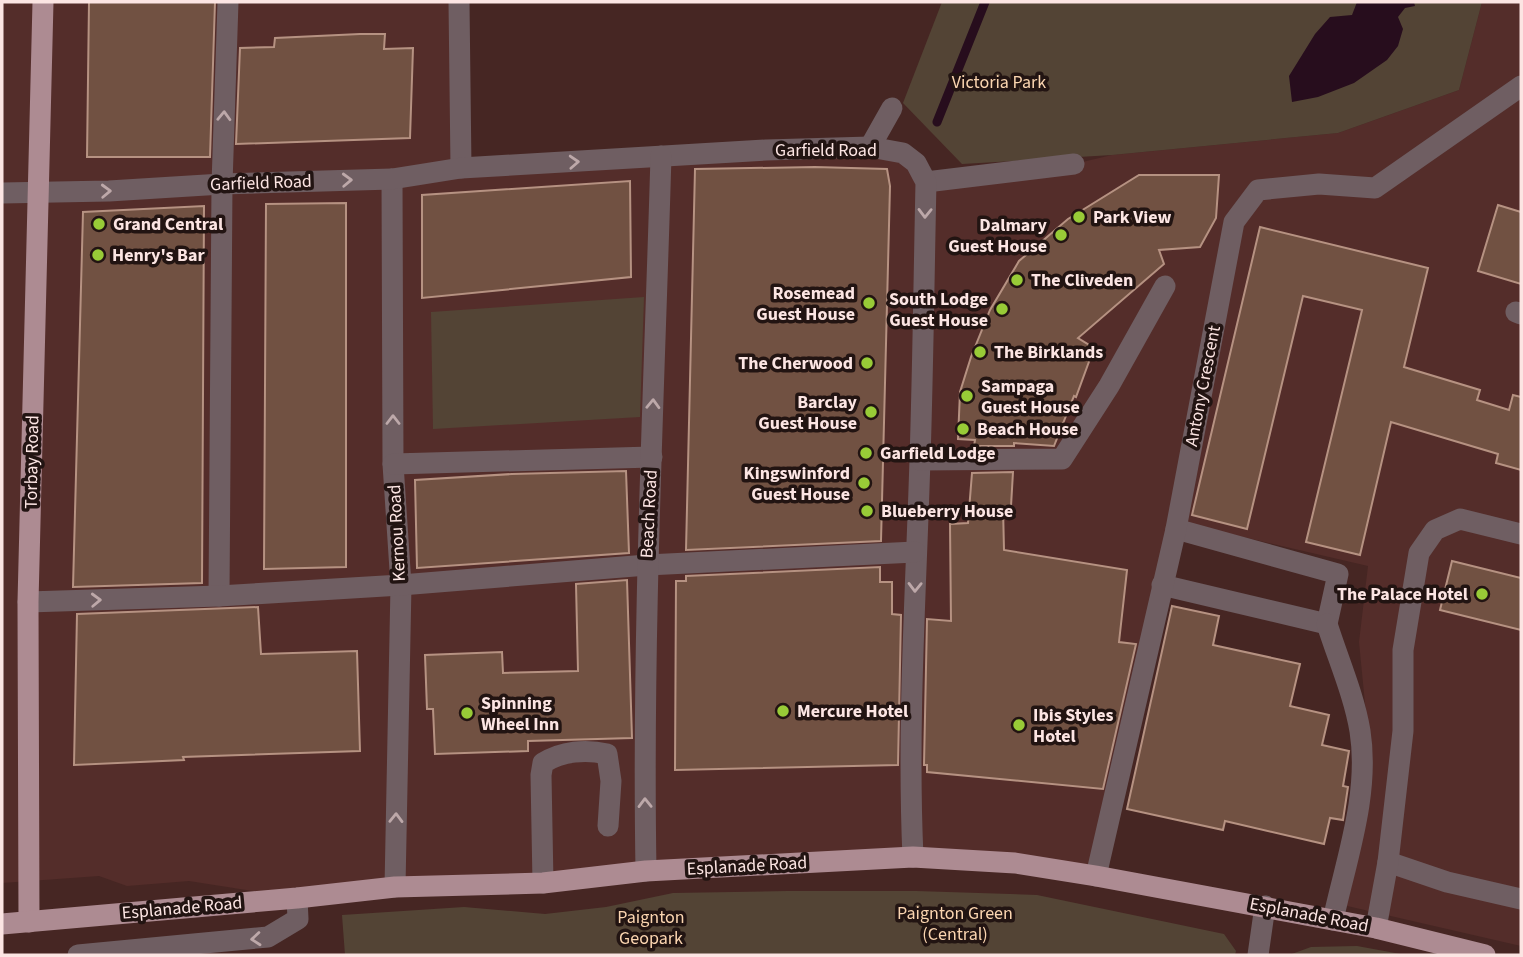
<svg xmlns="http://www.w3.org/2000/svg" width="1523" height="957" font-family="'Source Sans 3',sans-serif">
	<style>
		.built { fill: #542d2a }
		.green { fill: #534435 }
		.water { fill: #270d1d }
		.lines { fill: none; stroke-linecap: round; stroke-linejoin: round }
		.stream { stroke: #270d1d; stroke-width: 9 }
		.building { fill: #715142; stroke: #b69282; stroke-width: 2 }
		.minor { stroke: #6f5e62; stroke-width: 21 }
		.major { stroke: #ad8b92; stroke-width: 21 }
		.oneway { stroke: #bda8a9 }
		.poi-dot { fill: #98cb37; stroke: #221412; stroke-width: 2.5 }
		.labels { text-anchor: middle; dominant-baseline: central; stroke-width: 7; stroke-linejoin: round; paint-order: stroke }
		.park-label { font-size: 18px; fill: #fbd5b0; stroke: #221412 }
		.street-label { font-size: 18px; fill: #fce5e3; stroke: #221412 }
		.poi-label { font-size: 18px; font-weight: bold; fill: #fce5e3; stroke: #221412; text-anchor: start }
	</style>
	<rect width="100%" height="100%" fill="#462623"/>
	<path class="built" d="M2,2H459L461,168L903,153L926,182L1074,164L1112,155L1338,133L1459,90L1482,2H1521V946L1343,905L1368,734L1359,642L1368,566L1179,522L1096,876L913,857L297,898L189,881L127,886L99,876L2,883Z"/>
	<g class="green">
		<path d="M942,2H1482L1459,90L1338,133L1112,155L962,164L903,103Z"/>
		<path d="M644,297L640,417L433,429L431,312Z"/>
		<path d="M788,891H916L1037,895L1224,934L1236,951L1235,955H345L342,915L464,907L545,914L606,907L673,893Z"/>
		<path d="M1357,946L1406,955H1289L1311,947Z"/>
	</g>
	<path class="water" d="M1357,2H1414L1415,6L1405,8L1398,17L1403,29L1398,46L1387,60L1354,83L1318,97L1292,102L1289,76L1315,34L1330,17L1352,15Z"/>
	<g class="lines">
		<path class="stream" d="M937,122L985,2"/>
	</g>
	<g class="building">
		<path d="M89,2H215L210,157H87Z"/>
		<path d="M360,34H385L384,49L413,48L410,138L236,144L240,48L274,47L275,38Z"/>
		<path d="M815,167L887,169L890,186L881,541L686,550L695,169Z"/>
		<path d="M1139,175H1219L1216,218L1200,247L1159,250L1164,264L1078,338L1094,348L1076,397L1074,396L1054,446L1014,443V446H974L975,440L958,439L960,392L971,357L990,310L1019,261L1068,219Z"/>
		<path d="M630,181L631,277L422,298V195Z"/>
		<path d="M346,203V567L264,569L266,204Z"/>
		<path d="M1498,205L1521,212V284L1478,271Z"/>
		<path d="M204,206L202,583L73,587L83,212Z"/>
		<path d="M1260,227L1428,268L1404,367L1480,390L1477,400L1509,410L1513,395L1521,397V470L1496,463L1498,454L1391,422L1360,555L1306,542L1362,310L1303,296L1247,529L1192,515Z"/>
		<path d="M626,471L629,553L417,568L415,480L512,474Z"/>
		<path d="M1013,472L1011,506L1003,507L1004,550L1127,570L1119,642L1136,644L1103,789L927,772V765H924L927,619L951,621L950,524L968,523L972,473Z"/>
		<path d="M1452,561L1521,578V630L1440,610Z"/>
		<path d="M880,567V582H892V614L901,615L898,765L675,770L676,581H686V576Z"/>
		<path d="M627,580L632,738L528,741V751L435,754L433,709H427L425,655L502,652L503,673L578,671L576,584Z"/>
		<path d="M1172,606L1219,616L1213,645L1300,664L1290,706L1329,715L1322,745L1349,751L1343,786L1348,787L1343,820L1330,818L1324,844L1225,821L1223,830L1127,809Z"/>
		<path d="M258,607L261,654L357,651L360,751L183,757L184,760L74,765L77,614Z"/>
	</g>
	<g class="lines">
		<g class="minor">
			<path d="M459,2L461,168"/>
			<path d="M870,147L892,108"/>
			<path d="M392,179L393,464L401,585L395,887"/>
			<path d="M926,182L1074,164"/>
			<path d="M2,193L109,191L222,184L392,179L461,168L766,150L870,147L903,153L916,163L926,182C924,274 923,367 920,459C916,592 907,724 913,857"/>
			<path d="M1516,312L1521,314"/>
			<path d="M920,460L1062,459L1109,386L1165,286"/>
			<path d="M393,464L652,457"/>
			<path d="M1162,585L1327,624L1338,574L1176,529"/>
			<path d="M219,596L222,184L228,2"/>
			<path d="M28,602L219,596L401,585L647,565L915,552"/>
			<path d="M1327,624C1338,659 1354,695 1360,731C1370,794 1346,860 1333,920"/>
			<path d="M1388,862L1447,882L1521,899"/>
			<path d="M646,871C642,633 654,395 661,156"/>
			<path d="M1096,876L1176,529L1234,222L1258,190L1319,184L1375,188L1521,86"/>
			<path d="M543,883L541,775L543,763C562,751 586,749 607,754L611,781L608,826"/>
			<path d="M1376,928L1388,862L1403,731V650L1419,553L1435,530L1460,519L1521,534"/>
			<path d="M78,955L268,937L298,919L297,898"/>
			<path d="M1258,955L1265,906"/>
		</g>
		<g class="major">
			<path d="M29,922L28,602L43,2"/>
			<path d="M2,924L297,898L395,887L543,883L646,871L913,857L1015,863L1096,876L1376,928L1485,955"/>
		</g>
	</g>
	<defs><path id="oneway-chevron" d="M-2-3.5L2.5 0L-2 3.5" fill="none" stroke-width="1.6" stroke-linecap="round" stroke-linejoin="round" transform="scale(1.75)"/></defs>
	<g class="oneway">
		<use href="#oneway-chevron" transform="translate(224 116) rotate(-88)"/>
		<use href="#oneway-chevron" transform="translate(574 162) rotate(-3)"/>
		<use href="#oneway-chevron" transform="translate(347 180) rotate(-2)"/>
		<use href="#oneway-chevron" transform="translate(106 191) rotate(-2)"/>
		<use href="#oneway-chevron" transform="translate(925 213) rotate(91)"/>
		<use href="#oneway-chevron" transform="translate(653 404) rotate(-88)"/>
		<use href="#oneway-chevron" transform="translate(393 420) rotate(-90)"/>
		<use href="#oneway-chevron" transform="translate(915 587) rotate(91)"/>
		<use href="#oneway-chevron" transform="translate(96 600) rotate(-2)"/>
		<use href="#oneway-chevron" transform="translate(645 803) rotate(-91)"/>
		<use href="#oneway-chevron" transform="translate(396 818) rotate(-89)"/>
		<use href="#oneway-chevron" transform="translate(256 939) rotate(175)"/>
	</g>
	<g class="poi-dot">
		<circle cx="1079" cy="217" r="7"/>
		<circle cx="99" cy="224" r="7"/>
		<circle cx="1061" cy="235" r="7"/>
		<circle cx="98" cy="255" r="7"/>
		<circle cx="1017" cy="280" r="7"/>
		<circle cx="869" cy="303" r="7"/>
		<circle cx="1002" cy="309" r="7"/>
		<circle cx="980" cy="352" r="7"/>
		<circle cx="867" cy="363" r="7"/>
		<circle cx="967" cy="396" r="7"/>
		<circle cx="871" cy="412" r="7"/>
		<circle cx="963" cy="429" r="7"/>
		<circle cx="866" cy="453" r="7"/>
		<circle cx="864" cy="483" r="7"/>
		<circle cx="867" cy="511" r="7"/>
		<circle cx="1482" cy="594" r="7"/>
		<circle cx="783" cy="711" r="7"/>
		<circle cx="467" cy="713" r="7"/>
		<circle cx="1019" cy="725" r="7"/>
	</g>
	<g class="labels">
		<g class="park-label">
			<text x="999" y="82">Victoria Park</text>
			<text x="955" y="913">Paignton Green<tspan x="955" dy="21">(Central)</tspan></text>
			<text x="651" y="917">Paignton<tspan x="651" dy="21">Geopark</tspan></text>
		</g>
		<g class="street-label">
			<text x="826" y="150">Garfield Road</text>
			<text transform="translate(261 183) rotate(-2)">Garfield Road</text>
			<text transform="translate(1203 386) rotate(-79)">Antony Crescent</text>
			<text transform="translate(32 462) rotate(-89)">Torbay Road</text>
			<text transform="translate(649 514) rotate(-87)">Beach Road</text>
			<text transform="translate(397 533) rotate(-93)">Kernou Road</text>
			<text transform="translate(747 866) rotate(-3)">Esplanade Road</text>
			<text transform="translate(182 908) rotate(-5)">Esplanade Road</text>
			<text transform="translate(1309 915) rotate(11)">Esplanade Road</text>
		</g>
		<g class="poi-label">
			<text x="1093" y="217">Park View</text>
			<text x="113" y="224">Grand Central</text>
			<text x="1047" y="225" text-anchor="end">Dalmary<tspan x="1047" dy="21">Guest House</tspan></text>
			<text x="112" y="255">Henry's Bar</text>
			<text x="1031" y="280">The Cliveden</text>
			<text x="855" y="293" text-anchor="end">Rosemead<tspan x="855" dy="21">Guest House</tspan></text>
			<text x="988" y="299" text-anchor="end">South Lodge<tspan x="988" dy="21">Guest House</tspan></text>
			<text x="994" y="352">The Birklands</text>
			<text x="853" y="363" text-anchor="end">The Cherwood</text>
			<text x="981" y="386">Sampaga<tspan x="981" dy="21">Guest House</tspan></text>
			<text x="857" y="402" text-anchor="end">Barclay<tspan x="857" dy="21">Guest House</tspan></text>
			<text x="977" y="429">Beach House</text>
			<text x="880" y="453">Garfield Lodge</text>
			<text x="850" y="473" text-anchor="end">Kingswinford<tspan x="850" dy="21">Guest House</tspan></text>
			<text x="881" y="511">Blueberry House</text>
			<text x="1468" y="594" text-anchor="end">The Palace Hotel</text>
			<text x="481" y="703">Spinning<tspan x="481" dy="21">Wheel Inn</tspan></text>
			<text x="797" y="711">Mercure Hotel</text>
			<text x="1033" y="715">Ibis Styles<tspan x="1033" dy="21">Hotel</tspan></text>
		</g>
	</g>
	<rect width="1523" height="957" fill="none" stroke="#fce5e3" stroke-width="7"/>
</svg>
